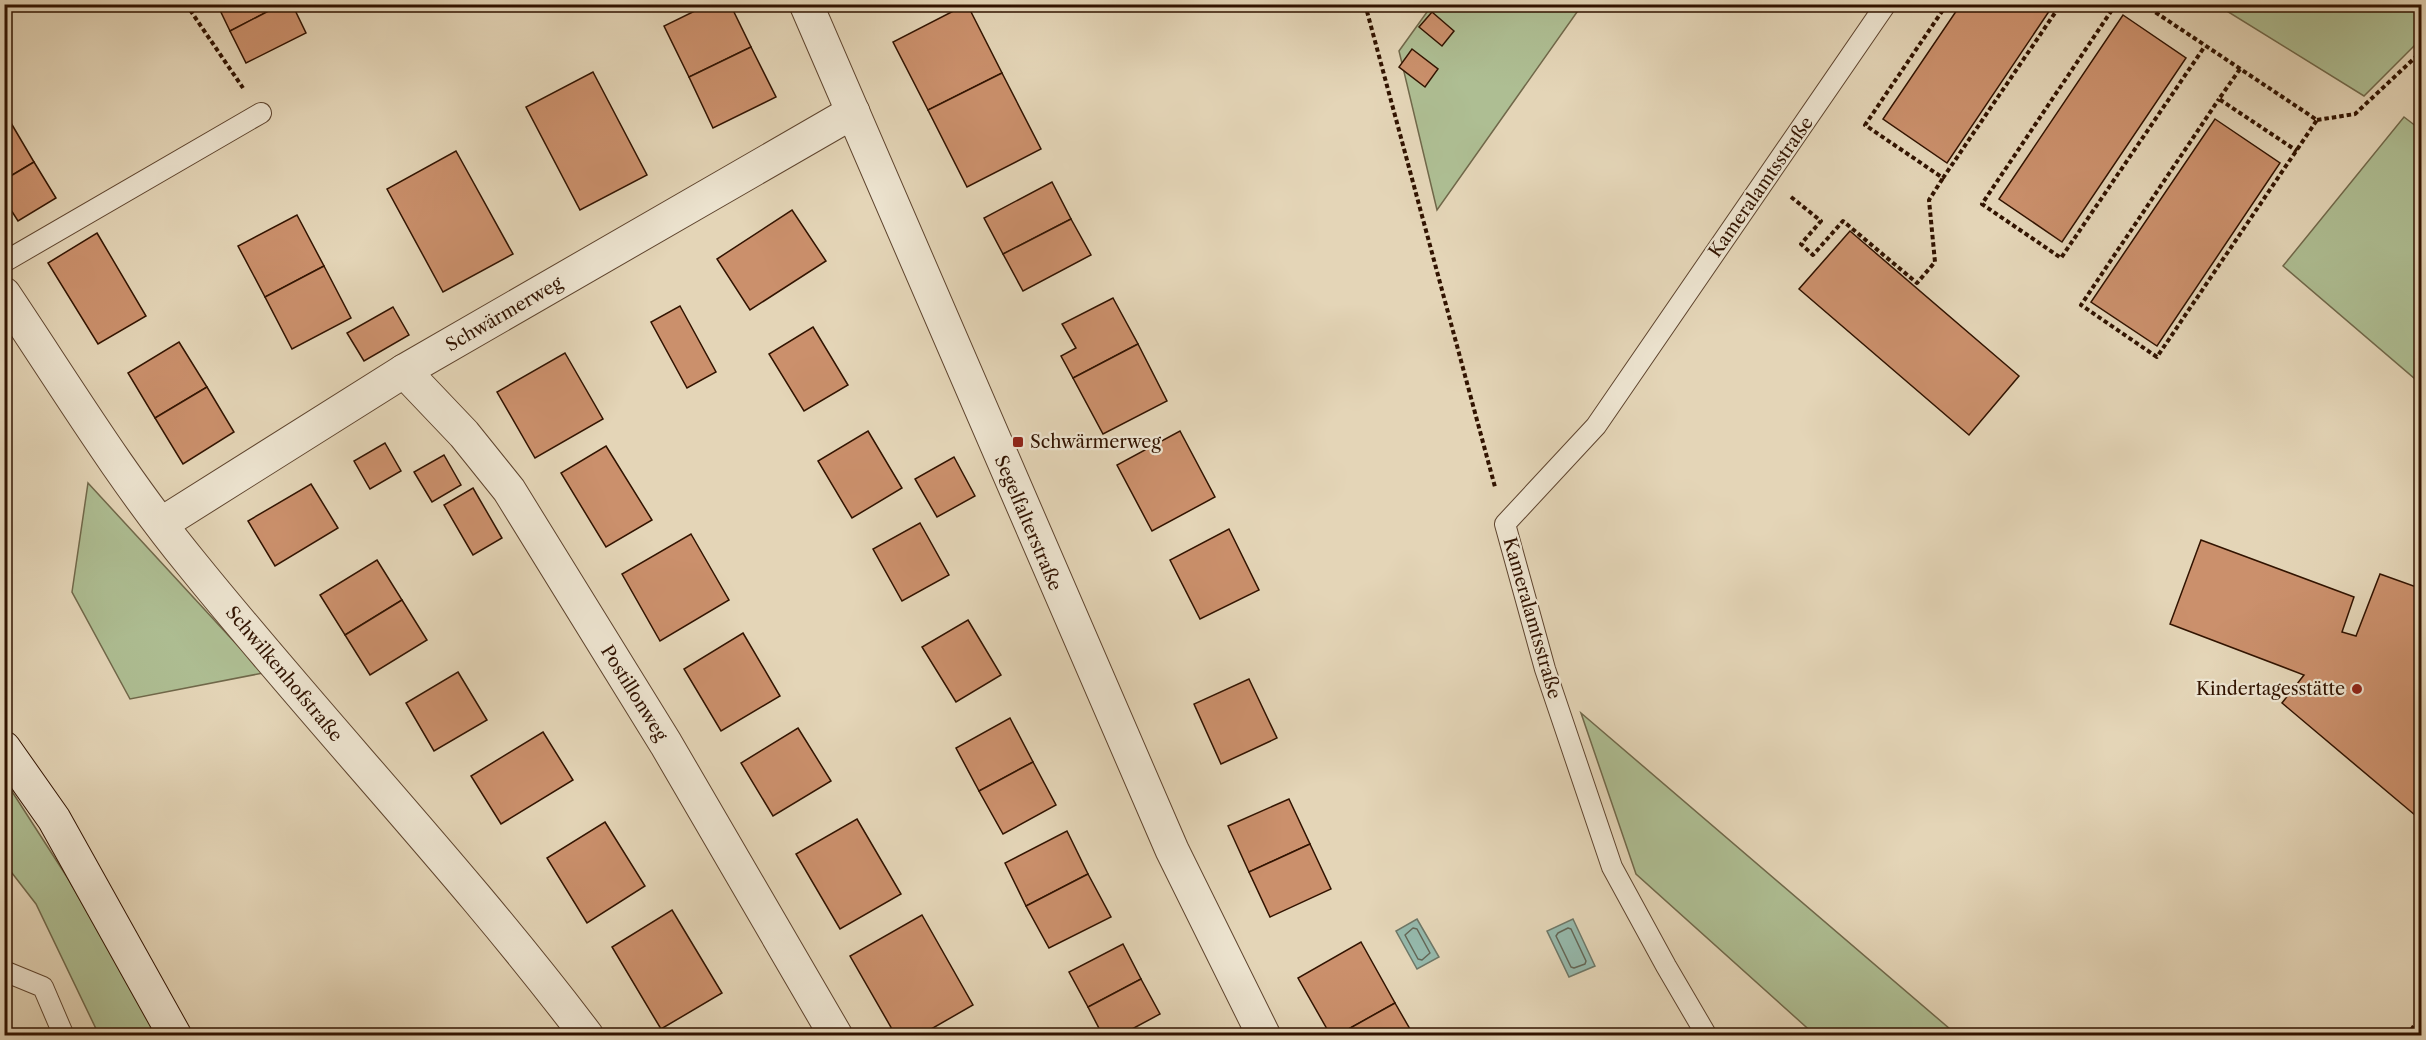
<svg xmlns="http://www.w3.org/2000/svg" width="2426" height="1040" font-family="'Libre Caslon Text',serif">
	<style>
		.green { fill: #aebe93; stroke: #70684a; stroke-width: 1.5 }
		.water { fill: #95b9ac; stroke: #6d7767; stroke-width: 1.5 }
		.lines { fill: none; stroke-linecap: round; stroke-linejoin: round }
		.shore { stroke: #636656; stroke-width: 1.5 }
		.building { fill: #cb906c; stroke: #311300; stroke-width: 1.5 }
		.lane-casing { stroke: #5e442e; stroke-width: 22 }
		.street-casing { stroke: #5e442e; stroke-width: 35 }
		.secondary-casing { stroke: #311300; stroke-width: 35 }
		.path { stroke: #311300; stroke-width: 4; stroke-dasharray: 4.5 3; stroke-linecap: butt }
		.lane { stroke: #ede4d0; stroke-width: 20 }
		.street { stroke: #ede4d0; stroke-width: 33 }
		.secondary { stroke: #ede4d0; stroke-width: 33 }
		.poi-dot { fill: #8f2418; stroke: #ede4d0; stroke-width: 2 }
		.labels { text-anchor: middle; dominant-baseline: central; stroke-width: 4.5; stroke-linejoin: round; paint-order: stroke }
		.street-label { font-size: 18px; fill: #311300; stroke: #ede4d0 }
		.poi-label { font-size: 18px; fill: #311300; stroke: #ede4d0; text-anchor: start }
	</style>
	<rect width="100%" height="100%" fill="#e4d5b7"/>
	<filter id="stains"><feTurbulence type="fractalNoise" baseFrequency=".00333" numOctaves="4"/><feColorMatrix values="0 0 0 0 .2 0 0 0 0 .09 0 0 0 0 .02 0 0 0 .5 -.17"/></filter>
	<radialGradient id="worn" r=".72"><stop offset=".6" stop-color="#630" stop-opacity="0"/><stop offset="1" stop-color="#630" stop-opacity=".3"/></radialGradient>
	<g class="green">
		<path d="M1432,5H1582L1437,210L1399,51Z"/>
		<path d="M2217,5H2421V39L2364,96Z"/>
		<path d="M2404,117L2421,130V384L2283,266Z"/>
		<path d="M88,483L263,673L130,699L72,592Z"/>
		<path d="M1581,713L1957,1035H1815L1636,874Z"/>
		<path d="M4,779L67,877L158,1035H99L36,904L5,864Z"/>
	</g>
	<g class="water">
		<path d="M1417,919L1439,957L1417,969L1396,931Z"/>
		<path d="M1573,919L1595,966L1569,977L1547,931Z"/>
	</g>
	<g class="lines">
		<g class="shore">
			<path d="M1413,928L1417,929L1430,953L1422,960L1418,959L1405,935Z"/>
			<path d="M1568,928L1571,929L1586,961L1585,964L1574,968L1571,967L1556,936L1558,933Z"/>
		</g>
	</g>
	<g class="building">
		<path d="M217,4H282L230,31Z"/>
		<path d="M282,4H292L306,33L246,63L230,31Z"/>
		<path d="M709,4H730L751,47L689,77L664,26Z"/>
		<path d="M967,4L1002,73L928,110L893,42Z"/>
		<path d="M1961,4H2054L1947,163L1883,119Z"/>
		<path d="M1432,12L1454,31L1442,46L1419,27Z"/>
		<path d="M2123,15L2186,58L2062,242L1999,199Z"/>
		<path d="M751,47L776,97L713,128L689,77Z"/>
		<path d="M1412,49L1438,69L1425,87L1399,67Z"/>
		<path d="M593,72L647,175L580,210L526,107Z"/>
		<path d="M1002,73L1041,149L967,187L928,110Z"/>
		<path d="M2215,119L2280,163L2157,346L2091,302Z"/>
		<path d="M11,123L34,162L4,180V127Z"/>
		<path d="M456,151L513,254L443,292L387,189Z"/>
		<path d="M34,162L56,198L18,221L4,199V180Z"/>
		<path d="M1052,182L1071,219L1003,254L984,218Z"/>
		<path d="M792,210L826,261L750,310L717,259Z"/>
		<path d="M297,215L324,266L265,297L238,246Z"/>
		<path d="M1071,219L1091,255L1023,291L1003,254Z"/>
		<path d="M1850,231L2019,376L1969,435L1799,289Z"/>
		<path d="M97,233L146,316L98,344L48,263Z"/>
		<path d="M324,266L351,318L292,349L265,297Z"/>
		<path d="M1113,298L1138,344L1073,378L1061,356L1076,348L1062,324Z"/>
		<path d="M680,306L716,372L687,388L651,322Z"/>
		<path d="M393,307L409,335L364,361L347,333Z"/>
		<path d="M813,327L848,385L804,411L769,354Z"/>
		<path d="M179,342L207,387L155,418L128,373Z"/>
		<path d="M1138,344L1167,401L1103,434L1073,378Z"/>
		<path d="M565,353L603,419L535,458L497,392Z"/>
		<path d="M207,387L234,432L183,464L155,418Z"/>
		<path d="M868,431L902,488L852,518L818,461Z"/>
		<path d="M1180,431L1215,497L1152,531L1117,465Z"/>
		<path d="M385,443L401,471L370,489L354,461Z"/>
		<path d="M606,446L652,520L606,547L561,473Z"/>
		<path d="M444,455L461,485L432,502L414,472Z"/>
		<path d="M954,457L975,496L937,517L915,479Z"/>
		<path d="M311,484L338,528L275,566L248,521Z"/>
		<path d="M473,488L502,538L473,555L444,505Z"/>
		<path d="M920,523L949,575L902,601L873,549Z"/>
		<path d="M1229,529L1259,590L1200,619L1170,560Z"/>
		<path d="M691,534L729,600L660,641L622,574Z"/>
		<path d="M2201,540L2354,597L2342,632L2356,636L2380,574L2422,589V821L2282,703L2304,675L2170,624Z"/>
		<path d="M377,560L402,600L345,635L320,595Z"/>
		<path d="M402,600L427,640L370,675L345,635Z"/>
		<path d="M968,620L1001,675L956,702L922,647Z"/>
		<path d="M743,633L780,696L721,731L684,669Z"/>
		<path d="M458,672L487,720L434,751L406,703Z"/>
		<path d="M1249,679L1277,738L1221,764L1194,704Z"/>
		<path d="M1010,718L1033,762L979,791L956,748Z"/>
		<path d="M798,728L831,781L773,816L741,763Z"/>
		<path d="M543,732L573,780L501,824L471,776Z"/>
		<path d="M1033,762L1056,805L1003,834L979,791Z"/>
		<path d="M1289,799L1310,844L1249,872L1228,826Z"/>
		<path d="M857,819L901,894L840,929L796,854Z"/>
		<path d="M605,822L645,886L587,923L547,858Z"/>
		<path d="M1067,831L1088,874L1026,906L1005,863Z"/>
		<path d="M1310,844L1331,889L1270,917L1249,872Z"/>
		<path d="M1088,874L1111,917L1049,948L1026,906Z"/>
		<path d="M672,910L722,993L661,1029L612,947Z"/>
		<path d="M922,915L973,1005L919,1036H896L850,956Z"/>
		<path d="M1361,942L1395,1003L1336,1036H1331L1298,978Z"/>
		<path d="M1123,944L1141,979L1088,1007L1069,972Z"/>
		<path d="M1141,979L1160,1014L1119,1036H1103L1088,1007Z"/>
		<path d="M1395,1003L1414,1036H1336Z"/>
	</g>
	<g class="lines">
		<defs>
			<g id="lane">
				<path d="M4,262L261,113"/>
				<path d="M4,971L43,987L64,1036"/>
				<path d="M1707,1036L1666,966L1612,867L1545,669L1505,524L1596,426L1886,4"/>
			</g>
			<g id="street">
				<path d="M806,4L1172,850L1264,1036"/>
				<path d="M4,294C65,385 122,479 191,563C320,723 463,872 587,1036"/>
				<path d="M404,371L464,434L509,490L666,744L836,1036"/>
				<path d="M161,524L404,371L853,112"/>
			</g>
			<path id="secondary" d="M4,748L54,819L175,1036"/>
		</defs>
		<use href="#lane" class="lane-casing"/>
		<use href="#street" class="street-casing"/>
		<use href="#secondary" class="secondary-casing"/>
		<g class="path">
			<path d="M186,4L243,88"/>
			<path d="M1365,4L1495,487"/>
			<path d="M1947,4L1865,125L1943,178L2061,4"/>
			<path d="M2116,4L1982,204L2061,258L2205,46"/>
			<path d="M2143,4L2317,120L2157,357L2081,305L2219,99"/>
			<path d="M2240,69L2219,99L2297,151"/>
			<path d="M2317,120L2355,114L2422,51"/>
			<path d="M1791,197L1821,221L1801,244L1813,255L1843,221L1917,283L1935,262L1929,200L1943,178"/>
			<path d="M2407,1036L2422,1014"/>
		</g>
		<use href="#lane" class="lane"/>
		<use href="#street" class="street"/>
		<use href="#secondary" class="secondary"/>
	</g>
	<g class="poi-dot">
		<rect x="1012" y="436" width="12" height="12" rx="3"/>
		<circle cx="2357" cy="689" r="6"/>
	</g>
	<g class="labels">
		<g class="street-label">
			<text transform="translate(1761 187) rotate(-55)">Kameralamtsstraße</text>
			<text transform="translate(504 314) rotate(-30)">Schwärmerweg</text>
			<text transform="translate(1028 523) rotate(67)">Segelfalterstraße</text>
			<text transform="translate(1532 618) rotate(74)">Kameralamtsstraße</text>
			<text transform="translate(284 674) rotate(50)">Schwilkenhofstraße</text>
			<text transform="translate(634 693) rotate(58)">Postillonweg</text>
		</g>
		<g class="poi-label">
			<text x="1030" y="442">Schwärmerweg</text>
			<text x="2345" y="689" text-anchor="end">Kindertagesstätte</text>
		</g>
	</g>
	<rect width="2426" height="1040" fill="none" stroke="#e4d5b7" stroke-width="24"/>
	<rect x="6" y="6" width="2414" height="1028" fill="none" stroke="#311300" stroke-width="3"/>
	<rect x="12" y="12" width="2402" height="1016" fill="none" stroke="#311300" stroke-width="1.5"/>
	<rect width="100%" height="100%" filter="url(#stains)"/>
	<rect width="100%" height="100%" fill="url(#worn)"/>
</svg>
